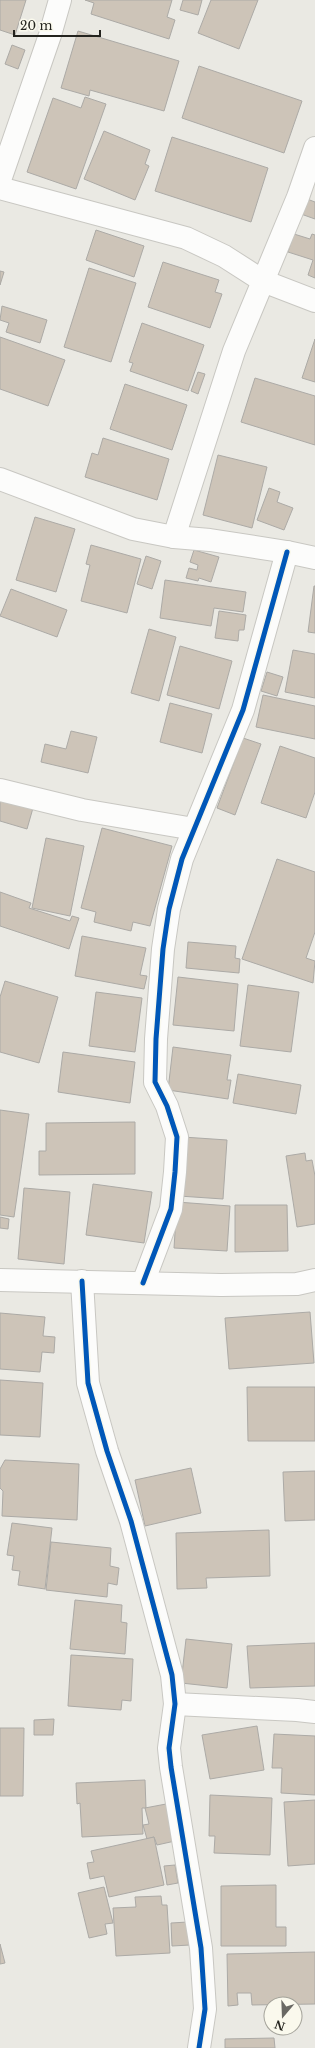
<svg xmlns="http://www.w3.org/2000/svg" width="315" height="2048" font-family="'Libre Baskerville',serif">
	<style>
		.building { fill: #cdc4b8; stroke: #acaaa6 }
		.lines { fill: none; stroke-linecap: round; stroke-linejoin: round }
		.street-casing { stroke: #c8c7c2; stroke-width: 24 }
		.street { stroke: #fcfcfb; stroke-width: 22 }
		.cycleway-casing { stroke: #faf9ed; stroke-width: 8 }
		.cycleway { stroke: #0057b8; stroke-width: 5 }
	</style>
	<rect width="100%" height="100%" fill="#eae9e3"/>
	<g class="building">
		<path d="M0,0H26L15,35L0,30Z"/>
		<path d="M85,0H172L167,17L175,20L169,39L91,14L94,3Z"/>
		<path d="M183,0H202L198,15L180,10Z"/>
		<path d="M211,0H258L239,49L198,33Z"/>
		<path d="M78,31L179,61L164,111L90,90L89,96L61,88Z"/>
		<path d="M12,45L25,50L18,69L5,64Z"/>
		<path d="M199,66L302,101L284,153L182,118Z"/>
		<path d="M85,97L106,104L76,189L27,172L53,98L81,108Z"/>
		<path d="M104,131L150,150L145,164L149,166L135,200L84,179Z"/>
		<path d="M172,137L268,168L251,222L155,191Z"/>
		<path d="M307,199L315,202V219L301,214Z"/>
		<path d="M96,230L144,246L134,277L86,260Z"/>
		<path d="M294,234L310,239L312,234L315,235V278L308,275L313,260L288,252Z"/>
		<path d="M163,262L219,280L215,292L222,294L210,328L148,307Z"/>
		<path d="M89,268L136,283L111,362L64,347Z"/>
		<path d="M0,271L4,272L0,285Z"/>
		<path d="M2,306L47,320L40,343L6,332L9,323L0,320Z"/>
		<path d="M142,323L204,345L188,391L130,371L133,363L129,362Z"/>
		<path d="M0,337L65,360L48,406L0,389Z"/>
		<path d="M315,339V382L302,378Z"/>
		<path d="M198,372L205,374L198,394L191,391Z"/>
		<path d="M255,378L315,396V445L241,422Z"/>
		<path d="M125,384L187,405L172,450L110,429Z"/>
		<path d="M103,438L169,459L157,500L85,477L92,453L98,455Z"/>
		<path d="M218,455L267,467L252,528L203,515Z"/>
		<path d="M269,488L280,492L277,502L293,508L284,530L257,520Z"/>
		<path d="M35,517L75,529L56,592L16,580Z"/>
		<path d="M91,545L141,559L127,613L81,601L90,565L86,564Z"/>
		<path d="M194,550L219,557L211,582L199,578L198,581L186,578L189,568L197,570L198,565L190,562Z"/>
		<path d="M146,556L161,561L152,589L137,584Z"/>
		<path d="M165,580L246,592L243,612L214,608L211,626L160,618Z"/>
		<path d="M314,586H315V633L308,632Z"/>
		<path d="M11,589L67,610L57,637L0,616Z"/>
		<path d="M219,611L246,615L244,630H239L238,641L215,638Z"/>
		<path d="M149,629L176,637L159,701L131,693Z"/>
		<path d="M180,646L232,661L219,709L167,695Z"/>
		<path d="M293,650L315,654V698L285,692Z"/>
		<path d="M267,672L283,677L277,696L261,691Z"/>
		<path d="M263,695L315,706V739L256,727Z"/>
		<path d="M170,703L212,714L202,753L160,742Z"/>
		<path d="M71,731L97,737L88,773L41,762L45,744L66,749Z"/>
		<path d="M243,738L261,744L235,815L217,808Z"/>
		<path d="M280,746L315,758V792L306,818L261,803Z"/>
		<path d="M0,798L33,808L27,829L0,821Z"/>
		<path d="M102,828L172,846L150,926L133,922L131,931L94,922L96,912L81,908Z"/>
		<path d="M46,838L84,846L70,916L32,908Z"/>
		<path d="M277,859L315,872V932L306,958L315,961L313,983L242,959Z"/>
		<path d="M0,892L31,903L29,908L70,921L72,916L79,918L69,949L0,926Z"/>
		<path d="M82,936L146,948L140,975L147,976L144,989L75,976Z"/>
		<path d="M188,942L236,946L235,958L240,959L239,973L186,968Z"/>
		<path d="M178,977L238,984L234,1031L173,1025Z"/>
		<path d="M5,981L58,997L39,1063L0,1052V997Z"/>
		<path d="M248,985L299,992L291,1052L240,1046Z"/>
		<path d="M96,992L142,998L135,1052L89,1046Z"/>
		<path d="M173,1047L231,1055L227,1080H231L228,1099L168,1090Z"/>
		<path d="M63,1052L135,1062L130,1103L58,1092Z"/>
		<path d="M238,1074L301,1085L296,1114L233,1103Z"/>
		<path d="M0,1110L29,1114L14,1217L0,1215Z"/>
		<path d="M135,1122V1174L39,1175V1151H46V1123Z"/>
		<path d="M183,1137L227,1140L223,1199L179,1196Z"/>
		<path d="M305,1153L306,1161L312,1160L315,1176V1224L297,1227L286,1156Z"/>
		<path d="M93,1184L152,1192L144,1243L86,1235Z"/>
		<path d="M24,1188L70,1192L64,1264L18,1259Z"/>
		<path d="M177,1202L230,1206L227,1251L174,1248Z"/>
		<path d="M235,1205H287L288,1251L235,1252Z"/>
		<path d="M0,1217L9,1219L8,1229L0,1228Z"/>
		<path d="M310,1312L314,1363L229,1369L225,1318Z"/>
		<path d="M0,1313L45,1317L43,1336L55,1337L54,1353L42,1352L40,1372L0,1369Z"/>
		<path d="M0,1380L43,1383L40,1437L0,1435Z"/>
		<path d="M247,1387H315V1441H248Z"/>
		<path d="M5,1460L79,1464L77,1520L2,1516L3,1491L0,1488V1469Z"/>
		<path d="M191,1468L201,1513L145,1526L135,1480Z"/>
		<path d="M315,1471V1520L285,1521L283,1472Z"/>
		<path d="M12,1523L52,1528L45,1589L18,1585L20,1571L12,1570L14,1556L7,1555Z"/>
		<path d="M269,1530L270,1576L206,1578L207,1588L177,1589L176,1533Z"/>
		<path d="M51,1542L111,1548L110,1566L119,1568L117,1585L108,1583L107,1597L46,1590Z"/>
		<path d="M75,1600L122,1605L121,1622L127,1623L125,1654L70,1649Z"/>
		<path d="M186,1639L232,1644L227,1688L181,1683Z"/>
		<path d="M315,1643V1686L250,1688L247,1646Z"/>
		<path d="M71,1655L133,1659L131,1701L122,1700L121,1710L68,1706Z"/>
		<path d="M54,1719L53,1735H34V1720Z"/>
		<path d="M257,1726L264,1770L210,1779L202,1735Z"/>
		<path d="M0,1728H24L23,1796H0Z"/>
		<path d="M274,1734L315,1736V1795L281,1793L282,1768H272Z"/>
		<path d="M145,1780L146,1808H142L143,1834L82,1837L80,1803L77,1804L76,1783Z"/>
		<path d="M210,1795L272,1798L270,1855L214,1853L215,1836H209Z"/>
		<path d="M315,1800V1864L288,1866L284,1802Z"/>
		<path d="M166,1804L175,1841L157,1845L154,1837L147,1839L143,1825L149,1824L145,1808Z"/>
		<path d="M154,1837L164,1885L109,1897L104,1876L90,1879L87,1863L94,1862L91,1851Z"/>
		<path d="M175,1865L178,1883L167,1885L164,1866Z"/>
		<path d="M276,1885V1927H286V1946H221V1886Z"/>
		<path d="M104,1887L113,1923L105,1924L107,1934L89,1938L78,1893Z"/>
		<path d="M161,1896L162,1905H167L170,1953L116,1956L113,1908L136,1907L135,1897Z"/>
		<path d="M188,1922L190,1945L172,1946L171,1923Z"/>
		<path d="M0,1944L5,1963L0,1964Z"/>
		<path d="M315,1952V2004L252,2005L251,1993H237L238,2005L228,2006L227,1954Z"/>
		<path d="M274,2038L275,2048H225V2039Z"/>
	</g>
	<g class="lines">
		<defs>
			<g id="street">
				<path d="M0,180L50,35L60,0"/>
				<path d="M0,188L186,238L224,256L263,281L315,301"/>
				<path d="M0,479L133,529L174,537L210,540L287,552L315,558"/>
				<path d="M174,537L234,351L298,197L315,148"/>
				<path d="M0,790L82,810L194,829"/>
				<path d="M0,1280L221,1285L297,1284L315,1280"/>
				<path d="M82,1281L88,1383L107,1451L131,1521L172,1675L175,1704L169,1748L171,1767L201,1948L205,2009L199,2048"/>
				<path d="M143,1283L171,1209L175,1172L177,1137L167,1106L155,1082L156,1039L163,949L169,909L182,859L243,710L287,552"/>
				<path d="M175,1704L297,1710L315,1712"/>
			</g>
		</defs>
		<use href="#street" class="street-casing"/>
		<use href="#street" class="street"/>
		<defs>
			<g id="cycleway">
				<path d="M82,1281L88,1383L107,1451L131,1521L172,1675L175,1704L169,1748L171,1767L201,1948L205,2009L199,2048"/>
				<path d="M143,1283L171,1209L175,1172L177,1137L167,1106L155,1082L156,1039L163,949L169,909L182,859L243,710L287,552"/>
			</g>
		</defs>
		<use href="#cycleway" class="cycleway-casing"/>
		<use href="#cycleway" class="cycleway"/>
	</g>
	<g transform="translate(283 2016) rotate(199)"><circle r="19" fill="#faf9ed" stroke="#a4a39a"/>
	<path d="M0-3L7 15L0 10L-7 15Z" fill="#696863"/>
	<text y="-6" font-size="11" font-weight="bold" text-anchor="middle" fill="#23231e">N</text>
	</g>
	<path d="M14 30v6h86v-6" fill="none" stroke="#23231e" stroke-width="2"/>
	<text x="20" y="30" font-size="12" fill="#23231e" stroke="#faf9ed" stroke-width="3" paint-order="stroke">20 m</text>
</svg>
